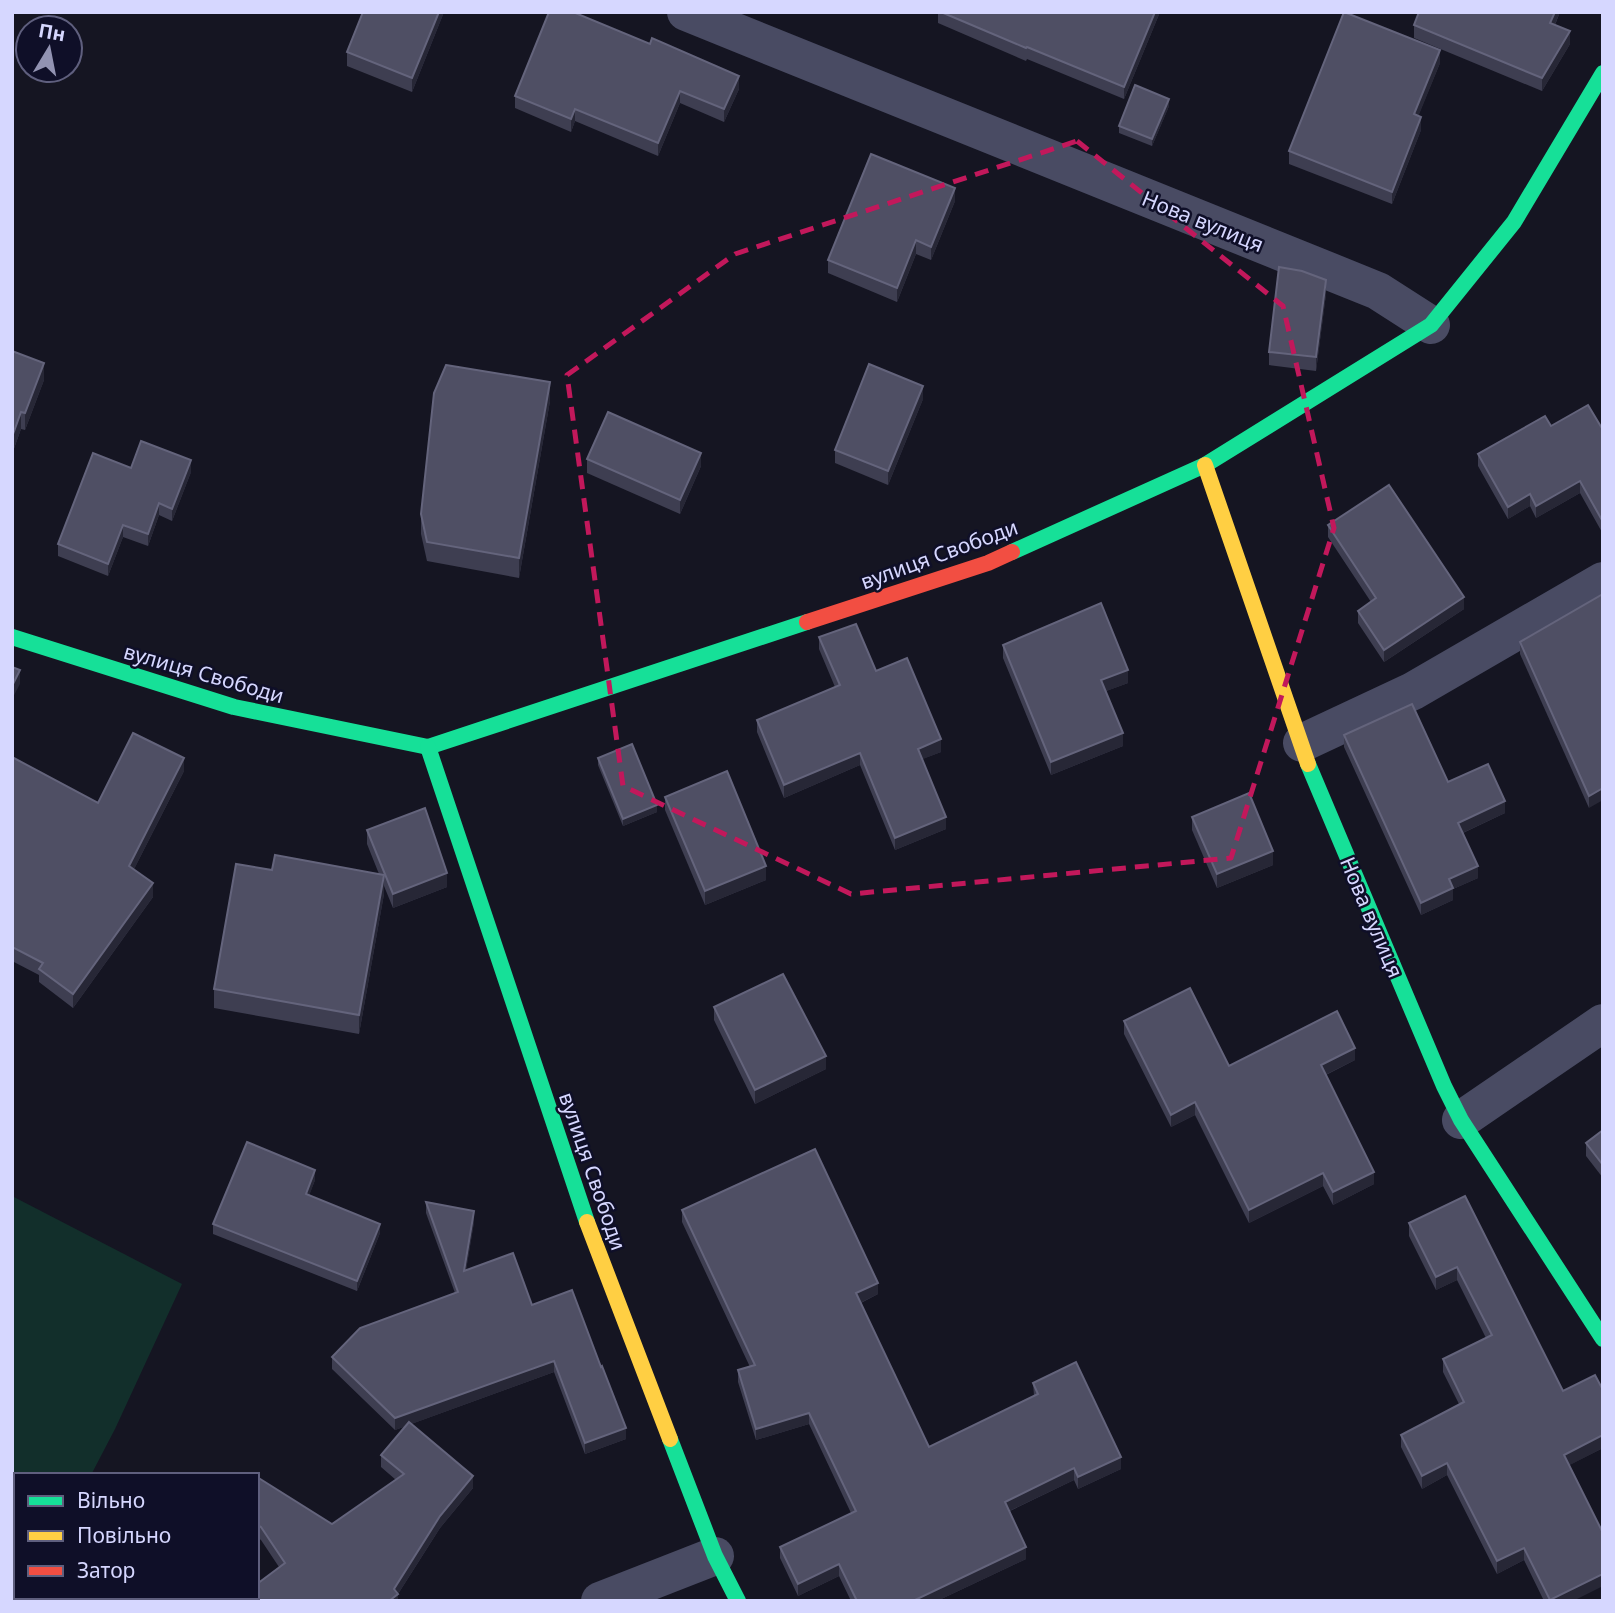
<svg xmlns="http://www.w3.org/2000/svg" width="1615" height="1613" font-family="'Noto Sans',sans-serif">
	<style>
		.green { fill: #122f2b }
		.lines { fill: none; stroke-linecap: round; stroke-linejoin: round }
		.street { stroke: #494b63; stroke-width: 38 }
		.fast { stroke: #16e098; stroke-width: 16 }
		.slow { stroke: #ffcf43; stroke-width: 16 }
		.jam { stroke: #f24e42; stroke-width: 16 }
		.wall { fill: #3e3e51 }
		.shaded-wall { fill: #272736 }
		.building { fill: #4f4f64; stroke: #64647c; stroke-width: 2 }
		.marked { fill: none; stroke: #c2185b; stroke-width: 5; stroke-dasharray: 14 9; stroke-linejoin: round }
		.labels { text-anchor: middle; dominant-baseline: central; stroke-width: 5; stroke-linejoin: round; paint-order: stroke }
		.street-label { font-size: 21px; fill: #d6d7ff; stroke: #0f0f28 }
	</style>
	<rect width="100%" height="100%" fill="#151522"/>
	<path class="green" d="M12,1196L182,1284L115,1429L91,1475H16V1517L12,1515Z"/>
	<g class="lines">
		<g class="street">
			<path d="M686,12L1378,291L1431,325"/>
			<path d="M1302,743L1413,691L1603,581"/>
			<path d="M1461,1120L1603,1023"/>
			<path d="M600,1601L715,1556"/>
		</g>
		<g class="fast">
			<path d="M1012,552L1205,465L1431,325L1514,222L1603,73"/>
			<path d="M12,637L234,707L428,747L807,622"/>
			<path d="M428,747L587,1222"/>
			<path d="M1308,764L1444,1086L1461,1120L1603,1339"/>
			<path d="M670,1439L715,1556L738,1601"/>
		</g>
		<g class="slow">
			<path d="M1205,465L1308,764"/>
			<path d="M587,1222L670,1439"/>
		</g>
		<path class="jam" d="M807,622L988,563L1012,552"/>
	</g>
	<g class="wall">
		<path d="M444,12L412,92L347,66V52Z"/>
		<path d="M938,12H1160L1124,99L1027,59L1026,61L938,23Z"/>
		<path d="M1560,12L1555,25L1570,44L1542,91L1414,38V25Z"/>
		<path d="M1440,63L1418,116L1421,130L1392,204L1289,164V151Z"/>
		<path d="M739,89L724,122L680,103L658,156L575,121L571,132L515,108V96Z"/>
		<path d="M1169,106L1152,146L1119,133V126Z"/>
		<path d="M955,201L931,260L916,254L897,302L828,273V260Z"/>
		<path d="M1326,294L1316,371L1269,365V352Z"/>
		<path d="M12,351L44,380L25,430L21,429L12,454Z"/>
		<path d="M923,399L888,485L835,463V450Z"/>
		<path d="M550,401L519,578L427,561L421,534V514Z"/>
		<path d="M1551,426L1603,430V534L1580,493L1536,518L1530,506L1508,519L1478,466V454Z"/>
		<path d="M587,459L701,466L680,514L587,473Z"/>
		<path d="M191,472L172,521L159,515L148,546L123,537L108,576L58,556V544Z"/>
		<path d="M1328,525L1464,609L1384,662L1358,623V611L1371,602L1328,537Z"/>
		<path d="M1603,594L1589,808L1520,654V642Z"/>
		<path d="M819,637L876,671L941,752L922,759L946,829L895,850L860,765L784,798L757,732V720L835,687L819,649Z"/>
		<path d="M1003,645L1128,683L1106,691L1123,746L1051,775L1003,658Z"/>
		<path d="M1344,735L1448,782L1505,813L1463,833L1478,878L1453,889V900L1421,915L1344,747Z"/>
		<path d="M12,757L98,803L184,771L134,869L153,897L73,1008L39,982V975L12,961Z"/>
		<path d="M598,758L657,812L623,826L598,765Z"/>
		<path d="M665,797L766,880L705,905L665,810Z"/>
		<path d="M1192,817L1273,865L1217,888L1192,830Z"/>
		<path d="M367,830L447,887L393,908L384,886V894L359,1034L214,1008V989L272,870L379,874L367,844Z"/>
		<path d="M714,1007L826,1069L755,1104L714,1020Z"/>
		<path d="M1124,1021L1229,1066L1355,1060L1326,1075L1374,1184L1333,1205L1323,1186L1249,1223L1195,1115L1171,1127L1124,1034Z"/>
		<path d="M1603,1130V1178L1586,1156V1143Z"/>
		<path d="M315,1180L309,1195L380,1233L357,1291L213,1234V1224Z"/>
		<path d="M1465,1196L1563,1391L1603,1390V1448L1569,1465L1573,1601H1544L1524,1560L1497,1574L1447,1475L1422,1489L1401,1447V1435L1459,1404L1443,1372V1359L1486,1338L1457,1280L1436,1290L1409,1236V1223Z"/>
		<path d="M426,1202L474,1222L466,1270L532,1305L626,1439L585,1454L554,1372L411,1424L473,1488L440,1528L398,1594V1601L279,1567L261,1540L257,1537V1477L332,1524L396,1480L381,1467V1455L406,1426L395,1430L332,1369V1357L455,1293L426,1213Z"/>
		<path d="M682,1210L878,1294L861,1303L929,1447L1034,1396L1033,1383L1121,1469L1078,1489L1074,1480L1010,1511L1026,1559L937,1601H851L839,1576L798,1596L780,1558V1547L851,1513L809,1424L756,1440L738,1382V1370L750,1367L682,1222Z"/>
	</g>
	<g class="shaded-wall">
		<path d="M439,12H444L412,92V78Z"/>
		<path d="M1155,12H1160L1124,99V87Z"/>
		<path d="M1555,12H1560L1550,36V23Z"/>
		<path d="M1570,31V44L1542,91V78Z"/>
		<path d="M1440,50V63L1414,127V114Z"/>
		<path d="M739,76V89L724,122V109Z"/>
		<path d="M680,91V103L658,156V143Z"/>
		<path d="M1169,99V106L1152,146V139Z"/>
		<path d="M575,109V121L571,132V119Z"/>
		<path d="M1421,117V130L1392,204V192Z"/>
		<path d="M955,188V201L931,260V247Z"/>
		<path d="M916,240V254L897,302V288Z"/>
		<path d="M1326,280V294L1316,371V357Z"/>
		<path d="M44,363V380L25,430V413Z"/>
		<path d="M550,382V401L519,578V558Z"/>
		<path d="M923,386V399L888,485V471Z"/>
		<path d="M21,412V429L12,454V437Z"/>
		<path d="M701,453V466L680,514V500Z"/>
		<path d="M191,460V472L172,521V509Z"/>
		<path d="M1580,481V493L1536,518V506Z"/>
		<path d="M1530,494V506L1508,519V507Z"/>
		<path d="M159,503V515L148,546V534Z"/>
		<path d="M123,525V537L108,576V564Z"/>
		<path d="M1464,597V609L1384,662V650Z"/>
		<path d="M20,670V684L12,699V686Z"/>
		<path d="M1128,670V683L1101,693V680Z"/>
		<path d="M1123,733V746L1051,775V762Z"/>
		<path d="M941,739V752L918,761V749Z"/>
		<path d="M860,753V765L784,798V785Z"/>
		<path d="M184,758V771L129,879V866Z"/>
		<path d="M1603,788V800L1589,808V796Z"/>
		<path d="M1505,801V813L1458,835V823Z"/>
		<path d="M657,805V812L623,826V819Z"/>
		<path d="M946,817V829L895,850V838Z"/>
		<path d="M1273,851V865L1217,888V874Z"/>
		<path d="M766,866V880L705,905V891Z"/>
		<path d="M1478,866V878L1453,889V900L1421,915V903L1449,879Z"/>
		<path d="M447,873V887L393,908V894Z"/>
		<path d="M384,875V894L359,1034V1015Z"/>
		<path d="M153,883V897L73,1008V994Z"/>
		<path d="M1355,1048V1060L1321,1077V1065Z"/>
		<path d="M826,1056V1069L755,1104V1090Z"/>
		<path d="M1195,1102V1115L1171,1127V1115Z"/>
		<path d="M315,1170V1180L306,1204V1194Z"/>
		<path d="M1374,1172V1184L1333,1205V1192Z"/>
		<path d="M1323,1173V1186L1249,1223V1210Z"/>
		<path d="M474,1211V1222L464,1282V1271Z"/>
		<path d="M380,1224V1233L357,1291V1281Z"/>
		<path d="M1457,1267V1280L1436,1290V1277Z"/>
		<path d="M878,1283V1294L856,1305V1293Z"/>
		<path d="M554,1361V1372L395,1430V1418Z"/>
		<path d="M809,1413V1424L756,1440V1429Z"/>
		<path d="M626,1428V1439L585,1454V1443Z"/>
		<path d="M1603,1435V1448L1564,1468V1455Z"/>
		<path d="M1121,1457V1469L1078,1489V1477Z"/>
		<path d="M1447,1463V1475L1422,1489V1476Z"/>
		<path d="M1074,1468V1480L1005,1513V1502Z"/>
		<path d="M473,1476V1488L440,1528L398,1594V1601H389L394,1589L440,1516Z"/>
		<path d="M1026,1547V1559L937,1601H913Z"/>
		<path d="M1524,1548V1560L1497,1574V1561Z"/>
		<path d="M839,1564V1576L798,1596V1584Z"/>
		<path d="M1603,1574V1586L1573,1601H1550V1600Z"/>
	</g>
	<g class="building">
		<path d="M363,12H439L412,78L347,52Z"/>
		<path d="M549,12H573L650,44L652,38L739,76L724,109L680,91L658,143L575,109L571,119L515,96Z"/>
		<path d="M941,12H1155L1124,87L1027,47L1026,48Z"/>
		<path d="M1344,12L1440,50L1414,114L1421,117L1392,192L1289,151Z"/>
		<path d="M1419,12H1555L1550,23L1570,31L1542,78L1414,25Z"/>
		<path d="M1135,85L1169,99L1152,139L1119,126Z"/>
		<path d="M871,154L955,188L931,247L916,240L897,288L828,260Z"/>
		<path d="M1279,267L1302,271L1326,280L1316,357L1269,352Z"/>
		<path d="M12,351L44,363L25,413L21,412L12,437Z"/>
		<path d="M869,364L923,386L888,471L835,450Z"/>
		<path d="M446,365L550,382L519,558L427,542L421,514L434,393Z"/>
		<path d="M1588,405L1603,430V522L1580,481L1536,506L1530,494L1508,507L1478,454L1545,416L1551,426Z"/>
		<path d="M608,412L701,453L680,500L587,459Z"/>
		<path d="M141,441L191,460L172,509L159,503L148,534L123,525L108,564L58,544L93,453L131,468Z"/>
		<path d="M1389,485L1464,597L1384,650L1358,611L1376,598L1328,525Z"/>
		<path d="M1603,594V788L1589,796L1520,642Z"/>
		<path d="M1101,603L1128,670L1101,680L1123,733L1051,762L1003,645Z"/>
		<path d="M856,624L876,671L907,658L941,739L918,749L946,817L895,838L860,753L784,785L757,720L840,685L819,637Z"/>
		<path d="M12,667L20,670L12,686Z"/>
		<path d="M1412,704L1448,782L1488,764L1505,801L1458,823L1478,866L1449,879L1453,888L1421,903L1344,735Z"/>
		<path d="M133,733L184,758L129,866L153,883L73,994L39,969L43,963L12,947V757L98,803Z"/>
		<path d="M632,744L657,805L623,819L598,758Z"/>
		<path d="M727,771L766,866L705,891L665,797Z"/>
		<path d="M1249,793L1273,851L1217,874L1192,817Z"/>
		<path d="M425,808L447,873L393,894L367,830Z"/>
		<path d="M275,855L384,875L359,1015L214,989L236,864L272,870Z"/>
		<path d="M783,974L826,1056L755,1090L714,1007Z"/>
		<path d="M1190,988L1229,1066L1337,1011L1355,1048L1321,1065L1374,1172L1333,1192L1323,1173L1249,1210L1195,1102L1171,1115L1124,1021Z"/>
		<path d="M1603,1130V1165L1586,1143Z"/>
		<path d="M247,1142L315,1170L306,1194L380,1224L357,1281L213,1224Z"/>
		<path d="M815,1149L878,1283L856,1293L929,1447L1038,1394L1033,1383L1076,1362L1121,1457L1078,1477L1074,1468L1005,1502L1026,1547L913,1601H857L839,1564L798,1584L780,1547L856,1511L809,1413L756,1429L738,1370L755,1365L682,1210Z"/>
		<path d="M1465,1196L1563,1391L1595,1375L1603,1390V1435L1564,1455L1603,1533V1574L1550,1600L1524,1548L1497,1561L1447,1463L1422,1476L1401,1435L1464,1402L1443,1359L1492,1335L1457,1267L1436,1277L1409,1223Z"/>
		<path d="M426,1202L474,1211L464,1271L513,1253L532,1305L572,1290L601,1367L602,1366L626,1428L585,1443L554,1361L395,1418L332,1357L360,1328L458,1292Z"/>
		<path d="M409,1422L473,1476L440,1516L394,1589L398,1594L389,1601H235L239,1597H257V1584L285,1563L261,1527L257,1525V1477L332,1524L404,1474L381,1455Z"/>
	</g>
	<path class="marked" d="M1077,141L1283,306L1334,528L1231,858L851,894L623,786L567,375L735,254Z"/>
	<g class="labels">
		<g class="street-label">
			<text transform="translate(1203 221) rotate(22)">Нова вулиця</text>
			<text transform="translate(939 554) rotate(-20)">вулиця Свободи</text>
			<text transform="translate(204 673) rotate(16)">вулиця Свободи</text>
			<text transform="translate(1372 917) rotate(67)">Нова вулиця</text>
			<text transform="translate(593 1171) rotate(71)">вулиця Свободи</text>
		</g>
	</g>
	<rect width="1615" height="1613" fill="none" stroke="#d6d7ff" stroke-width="28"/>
	<rect x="14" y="1473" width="245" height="126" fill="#0f0f28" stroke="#5f5f7e" stroke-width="2"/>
	<rect x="28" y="1496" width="35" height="10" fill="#16e098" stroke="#5f5f7e" stroke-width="2"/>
	<text x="77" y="1508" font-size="21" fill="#d6d7ff">Вільно</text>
	<rect x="28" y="1531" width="35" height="10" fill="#ffcf43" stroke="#5f5f7e" stroke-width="2"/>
	<text x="77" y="1543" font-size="21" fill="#d6d7ff">Повільно</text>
	<rect x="28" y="1566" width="35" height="10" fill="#f24e42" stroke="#5f5f7e" stroke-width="2"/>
	<text x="77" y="1578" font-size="21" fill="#d6d7ff">Затор</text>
	<g transform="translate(49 49) rotate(10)"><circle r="33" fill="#0f0f28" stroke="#5f5f7e" stroke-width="2"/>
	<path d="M0-5L12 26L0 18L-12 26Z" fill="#9293b2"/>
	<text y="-10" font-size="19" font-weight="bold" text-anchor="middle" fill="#d6d7ff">Пн</text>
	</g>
</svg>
